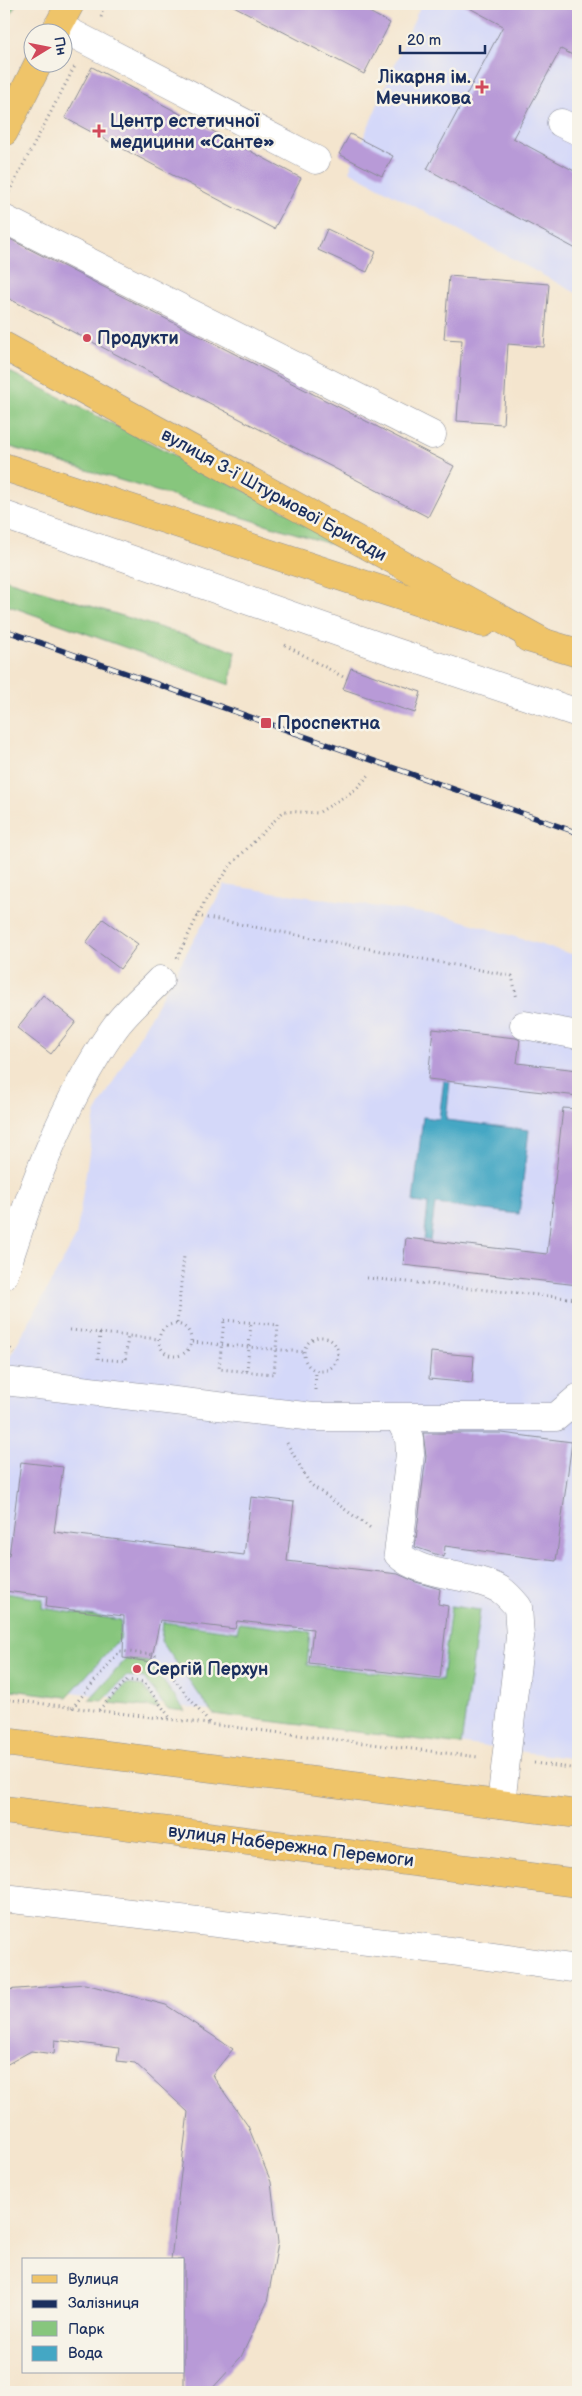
<svg xmlns="http://www.w3.org/2000/svg" width="582" height="2396" font-family="'Balsamiq Sans',sans-serif">
	<style>
		.built { fill: #d4d8f9 }
		.green { fill: #87c67d; stroke: #517a6e }
		.water { fill: #44a7c4; stroke: #306b91 }
		.building { fill: #b89ad7 }
		.lines { fill: none; stroke-linecap: round; stroke-linejoin: round }
		.minor-casing { stroke: #888a96; stroke-width: 29 }
		.major-casing { stroke: #888a96; stroke-width: 29 }
		.path { stroke: #888a96; stroke-width: 3; stroke-dasharray: 1 4; stroke-linecap: butt }
		.minor { stroke: #fff; stroke-width: 28 }
		.major { stroke: #efc469; stroke-width: 28 }
		.rail-casing { stroke: #1b2f5e; stroke-width: 5.5 }
		.rail { stroke: #f7f3e8; stroke-width: 4; stroke-dasharray: 11; stroke-linecap: butt }
		.poi-dot { fill: #d1495b; stroke: #f7f3e8; stroke-width: 2 }
		.labels { text-anchor: middle; dominant-baseline: central; stroke-width: 5; stroke-linejoin: round; paint-order: stroke }
		.poi-label { font-size: 18px; font-weight: bold; fill: #1b2f5e; stroke: #f7f3e8; text-anchor: start }
		.street-label { font-size: 18px; fill: #1b2f5e; stroke: #f7f3e8 }
	</style>
	<rect width="100%" height="100%" fill="#f7f3e8"/>
	<filter id="ink" filterUnits="userSpaceOnUse"><feTurbulence type="fractalNoise" baseFrequency=".02" numOctaves="2"/><feDisplacementMap in="SourceGraphic" scale="10" xChannelSelector="R" yChannelSelector="G"/><feConvolveMatrix kernelMatrix="1 2 1 2 8 2 1 2 1" color-interpolation-filters="sRGB"/></filter>
	<filter id="wash" filterUnits="userSpaceOnUse"><feTurbulence type="fractalNoise" baseFrequency=".0096" numOctaves="4" result="noise"/><feDisplacementMap in="SourceGraphic" scale="20" xChannelSelector="R" yChannelSelector="G"/><feGaussianBlur stdDeviation="1.12" result="paint"/><feColorMatrix in="noise" values="0 0 0 0 0 0 0 0 0 0 0 0 0 0 0 0 0 1.4 0 .05"/><feComposite in="paint" operator="in"/></filter>
	<g filter="url(#wash)">
		<rect width="100%" height="100%" fill="#f4e5ce"/>
		<g class="built">
			<path d="M421,4H578V294L349,171Z"/>
			<path d="M225,885L450,917L578,956V1759L4,1683V1367L76,1237L95,1114Z"/>
		</g>
		<g class="green">
			<path d="M4,4H16L4,28Z"/>
			<path d="M4,369L380,559L4,445Z"/>
			<path d="M4,579L235,651L230,685L4,604Z"/>
			<path d="M4,1593L43,1599L42,1608L121,1620L120,1639L67,1697L4,1689Z"/>
			<path d="M451,1606L480,1610L461,1745L213,1714L161,1641L163,1622L237,1632L239,1623L310,1632L307,1665L442,1680Z"/>
			<path d="M126,1659L149,1662L185,1711L167,1709L144,1678L126,1676L103,1701L89,1700Z"/>
			<path d="M126,1684L143,1686L159,1708L109,1703Z"/>
		</g>
		<path class="water" d="M444,1080L450,1081L446,1120L529,1130L519,1214L435,1204L430,1241H424L428,1204L413,1202L423,1117L439,1119Z"/>
		<g id="blocks">
			<g class="building">
				<path d="M230,4H354L390,23L364,74Z"/>
				<path d="M462,4H578V58L561,49L513,138L578,173V250L427,169L503,26Z"/>
				<path d="M92,67L301,178L274,229L65,118Z"/>
				<path d="M350,134L393,156L382,176L339,154Z"/>
				<path d="M327,229L376,252L367,272L318,250Z"/>
				<path d="M4,236L454,466L428,517L4,296Z"/>
				<path d="M449,276L549,284L544,347L508,344L503,424L457,421L462,340L444,339Z"/>
				<path d="M351,668L421,692L415,713L343,689Z"/>
				<path d="M103,919L138,944L120,969L86,943Z"/>
				<path d="M43,995L76,1022L51,1054L17,1028Z"/>
				<path d="M433,1029L516,1038L520,1040L517,1063L578,1070V1096L428,1079Z"/>
				<path d="M563,1108L578,1109V1285L403,1265L406,1238L547,1254Z"/>
				<path d="M431,1352L474,1356L472,1383L429,1379Z"/>
				<path d="M423,1433H502L572,1442L556,1561L445,1546L444,1557L415,1547L426,1456Z"/>
				<path d="M21,1462L63,1467L54,1532L244,1555L251,1497L294,1502L287,1561L398,1574L416,1582L440,1589L438,1604L448,1606L440,1678L309,1663L313,1629L237,1621L235,1629L160,1620L151,1662L123,1658L124,1616L46,1607L47,1596L4,1591V1555L9,1556Z"/>
				<path d="M85,1984L166,2005L233,2049L212,2075L248,2126L271,2182L278,2243L267,2303L241,2357L209,2392H184V2260H171L188,2112L135,2063L117,2061L119,2048L55,2040L54,2054L31,2051L4,2066V1990Z"/>
			</g>
		</g>
	</g>
	<g filter="url(#ink)">
		<use href="#blocks" fill-opacity="0" stroke="#888a96" stroke-width="1"/>
		<g class="lines">
			<defs>
				<g id="minor">
					<path d="M58,26L316,160"/>
					<path d="M561,123L578,131"/>
					<path d="M4,219L432,435"/>
					<path d="M4,515L395,652L578,713"/>
					<path d="M524,1025L578,1035"/>
					<path d="M4,1275C30,1192 63,1102 113,1030C126,1011 145,996 160,980"/>
					<path d="M4,1381L313,1417H556L578,1398"/>
					<path d="M399,1418L409,1438L410,1454L398,1554C422,1578 471,1572 501,1590C507,1594 513,1601 518,1607L520,1637L501,1804"/>
					<path d="M4,1898L444,1950L578,1969"/>
				</g>
				<g id="major">
					<path d="M55,32L70,4"/>
					<path d="M4,132L39,62"/>
					<path d="M4,346L545,643"/>
					<path d="M4,467L483,623"/>
					<path d="M528,638L578,653"/>
					<path d="M4,1742L578,1814"/>
					<path d="M4,1810L578,1883"/>
				</g>
			</defs>
			<use href="#minor" class="minor-casing"/>
			<use href="#major" class="major-casing"/>
			<g class="path">
				<path d="M101,17L107,4"/>
				<path d="M9,192L75,66"/>
				<path d="M285,645L347,679"/>
				<path d="M197,916L512,976L517,999"/>
				<path d="M177,958L206,899L230,866L284,811L318,813L355,790L371,773"/>
				<path d="M367,1278L578,1299"/>
				<path d="M224,1320L278,1325L274,1374L219,1369Z"/>
				<path d="M177,1323L184,1256"/>
				<circle cx="175" cy="1340" r="16"/>
				<path d="M70,1330L159,1339"/>
				<path d="M100,1333L98,1359L125,1361L128,1336"/>
				<circle cx="321" cy="1354" r="17"/>
				<path d="M4,1341L15,1354"/>
				<path d="M192,1342L304,1352"/>
				<path d="M247,1371L251,1323"/>
				<path d="M315,1390L316,1371"/>
				<path d="M287,1443L310,1484L372,1529"/>
				<path d="M4,1699L478,1757"/>
				<path d="M72,1708L120,1651L155,1655L210,1724"/>
				<path d="M99,1710L127,1680L144,1682L171,1719"/>
				<path d="M534,1763L578,1769"/>
			</g>
			<use href="#minor" class="minor"/>
			<use href="#major" class="major"/>
			<defs>
				<path id="rail" d="M4,630L578,833"/>
			</defs>
			<use href="#rail" class="rail-casing"/>
			<use href="#rail" class="rail"/>
		</g>
	</g>
	<g class="poi-dot">
		<path d="M479.5 79.5h5v5h5v5h-5v5h-5v-5h-5v-5h5z"/>
		<path d="M96.5 123.5h5v5h5v5h-5v5h-5v-5h-5v-5h5z"/>
		<circle cx="87" cy="338" r="5"/>
		<rect x="260" y="717" width="12" height="12" rx="2.5"/>
		<circle cx="137" cy="1669" r="5"/>
	</g>
	<g class="labels">
		<g class="poi-label">
			<text x="471" y="77" text-anchor="end">Лікарня ім.<tspan x="471" dy="21">Мечникова</tspan></text>
			<text x="110" y="121">Центр естетичної<tspan x="110" dy="21">медицини «Санте»</tspan></text>
			<text x="97" y="338">Продукти</text>
			<text x="277" y="723">Проспектна</text>
			<text x="147" y="1669">Сергій Перхун</text>
		</g>
		<g class="street-label">
			<text transform="translate(274 495) rotate(29)">вулиця 3-ї Штурмової Бригади</text>
			<text transform="translate(291 1846) rotate(7)">вулиця Набережна Перемоги</text>
		</g>
	</g>
	<rect width="582" height="2396" fill="none" stroke="#f7f3e8" stroke-width="20"/>
	<rect x="22" y="2258" width="162" height="115" fill="#f7f3e8" stroke="#9fa5b1"/>
	<rect x="32" y="2275" width="25" height="8" fill="#efc469" stroke="#9fa5b1"/>
	<text x="68" y="2284" font-size="15" fill="#1b2f5e">Вулиця</text>
	<rect x="32" y="2300" width="25" height="8" fill="#1b2f5e" stroke="#9fa5b1"/>
	<text x="68" y="2308" font-size="15" fill="#1b2f5e">Залізниця</text>
	<rect x="32" y="2321" width="25" height="15" fill="#87c67d" stroke="#9fa5b1"/>
	<text x="68" y="2334" font-size="15" fill="#1b2f5e">Парк</text>
	<rect x="32" y="2346" width="25" height="15" fill="#44a7c4" stroke="#9fa5b1"/>
	<text x="68" y="2358" font-size="15" fill="#1b2f5e">Вода</text>
	<g transform="translate(48 48) rotate(80)"><circle r="24" fill="#f7f3e8" stroke="#9fa5b1"/>
	<path d="M0-4L9 19L0 12L-9 19Z" fill="#d1495b"/>
	<text y="-8" font-size="14" font-weight="bold" text-anchor="middle" fill="#1b2f5e">Пн</text>
	</g>
	<path d="M400 45v8h85v-8" fill="none" stroke="#1b2f5e" stroke-width="2.5"/>
	<text x="407" y="45" font-size="15" fill="#1b2f5e" stroke="#f7f3e8" stroke-width="4" paint-order="stroke">20 m</text>
</svg>
